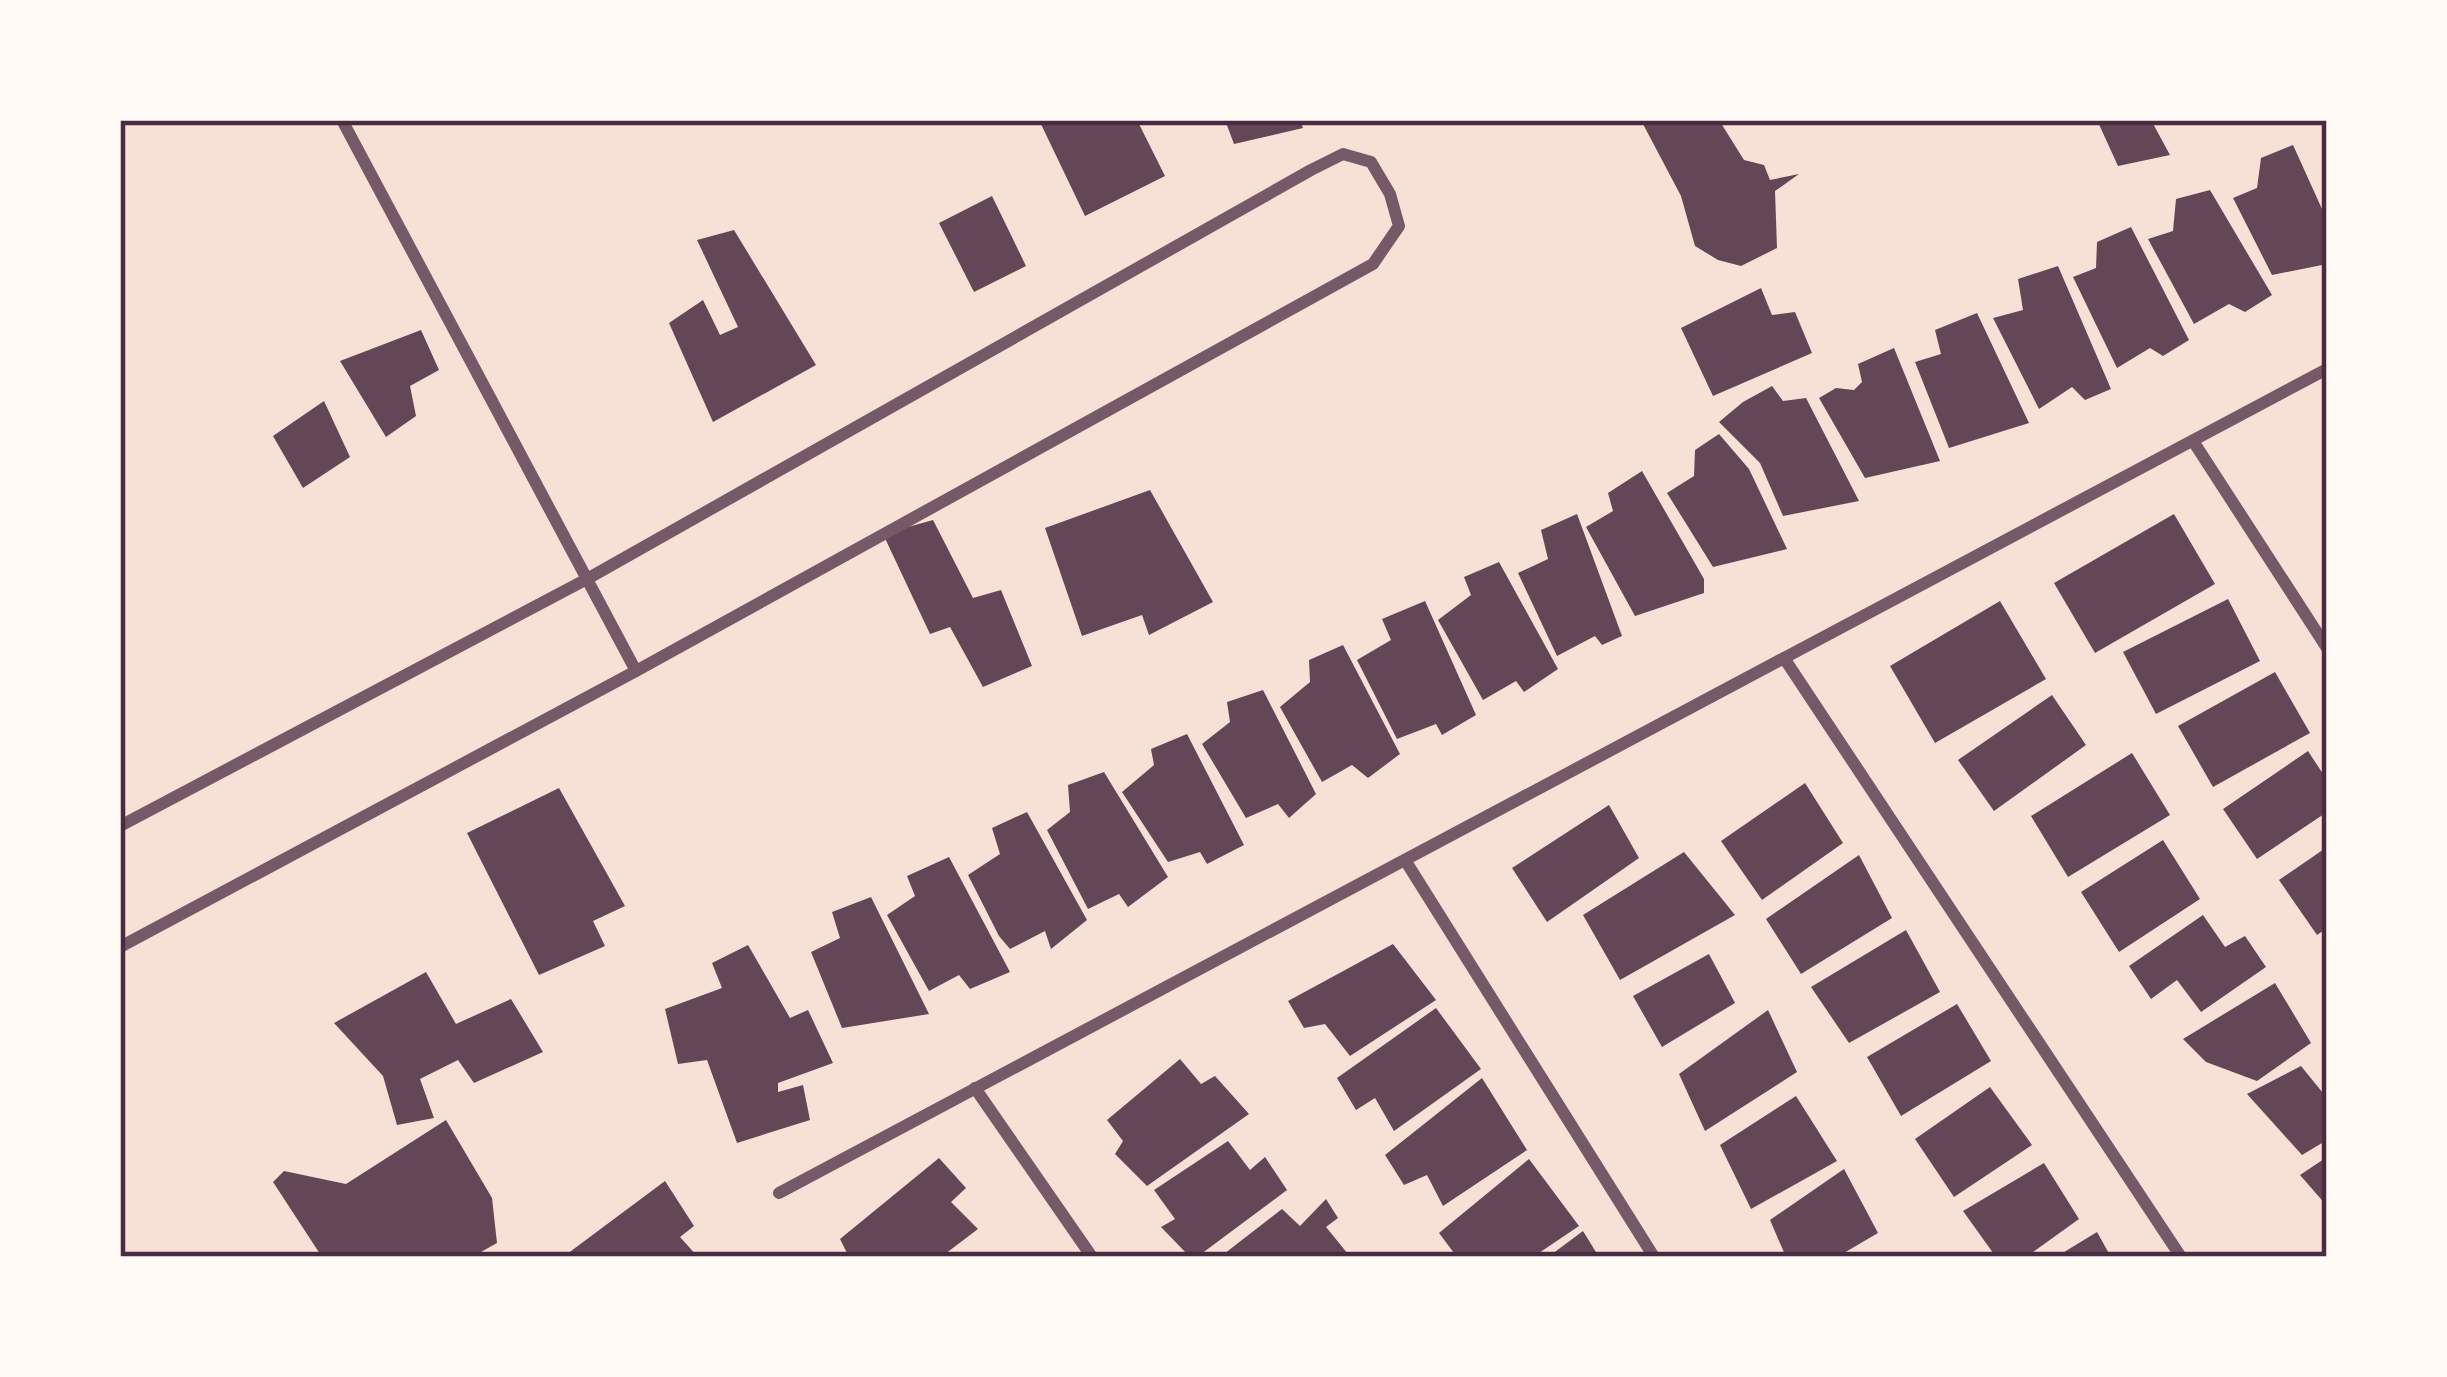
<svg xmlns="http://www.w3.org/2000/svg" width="2447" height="1377" font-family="'Fira Sans Condensed',sans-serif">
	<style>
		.building { fill: #644757 }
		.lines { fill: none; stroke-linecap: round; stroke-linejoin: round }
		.minor { stroke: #755966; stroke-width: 12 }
		.neatline { fill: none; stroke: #4a2c40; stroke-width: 4.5 }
	</style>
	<rect width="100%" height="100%" fill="#f7e1d7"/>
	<g class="building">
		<path d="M1039,120H1137L1165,176L1085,216Z"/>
		<path d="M1225,120H1300L1303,128L1234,144Z"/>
		<path d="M1649,120H1719L1744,160L1764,165L1770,180L1799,174L1775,191L1777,248L1741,266L1718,260L1695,246L1681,196L1643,124Z"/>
		<path d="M2097,120H2151L2170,155L2118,166Z"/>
		<path d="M2293,145L2327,220V264L2272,275L2233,198L2257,188L2261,158Z"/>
		<path d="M2210,190L2272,295L2245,312L2229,304L2194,324L2148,239L2173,231L2176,199Z"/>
		<path d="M992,196L1026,266L974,292L939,223Z"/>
		<path d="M2131,227L2189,340L2163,356L2150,348L2117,368L2073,277L2096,268L2097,242Z"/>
		<path d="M734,230L816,365L713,422L669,323L703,300L720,335L738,327L697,240Z"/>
		<path d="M2058,266L2111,389L2085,400L2072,387L2039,409L1993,318L2023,310L2018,279Z"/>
		<path d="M1761,288L1772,315L1795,312L1812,353L1713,396L1681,328Z"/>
		<path d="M1977,313L2029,423L1949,448L1915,362L1941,354L1935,330Z"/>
		<path d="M421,330L439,370L410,386L416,416L386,437L340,361Z"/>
		<path d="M1894,348L1940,461L1865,478L1819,398L1836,388L1854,390L1862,382L1858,364Z"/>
		<path d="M1772,386L1783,401L1806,398L1859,501L1783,516L1760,463L1719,422L1743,402Z"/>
		<path d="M324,401L350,457L303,488L273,436Z"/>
		<path d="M1719,434L1749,469L1787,549L1713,567L1667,493L1694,476L1695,450Z"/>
		<path d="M1642,471L1704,579V593L1635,616L1586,527L1613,511L1608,493Z"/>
		<path d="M1150,490L1213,602L1149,635L1142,615L1082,636L1045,528Z"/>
		<path d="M1577,514L1622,636L1602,645L1595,636L1557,656L1518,573L1548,559L1541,530Z"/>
		<path d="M2174,514L2215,584L2095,653L2054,583Z"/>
		<path d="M933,520L973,598L1001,590L1032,666L983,687L950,627L930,634L883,534Z"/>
		<path d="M1499,562L1558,669L1524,692L1516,681L1483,700L1438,620L1471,595L1464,577Z"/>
		<path d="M2228,599L2260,661L2156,714L2123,652Z"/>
		<path d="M1425,601L1476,715L1442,735L1436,724L1397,739L1357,660L1391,640L1382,619Z"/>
		<path d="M2000,601L2046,679L1935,743L1890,666Z"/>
		<path d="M1343,645L1400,754L1368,778L1352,765L1322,782L1280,707L1310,682L1309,660Z"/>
		<path d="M2275,672L2310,733L2213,787L2178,726Z"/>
		<path d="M1263,690L1316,794L1289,818L1278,804L1246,818L1202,744L1230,722L1227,702Z"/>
		<path d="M2052,695L2086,745L1994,811L1958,760Z"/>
		<path d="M1187,734L1244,845L1207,864L1200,852L1168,862L1122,792L1154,765L1151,749Z"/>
		<path d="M2308,751L2327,780V812L2257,859L2223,809Z"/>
		<path d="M2132,753L2170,815L2068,877L2031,816Z"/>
		<path d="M1104,772L1168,877L1128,907L1119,894L1088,909L1047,830L1070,812L1068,785Z"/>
		<path d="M1805,783L1843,843L1762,900L1721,841Z"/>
		<path d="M559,788L625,906L593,921L605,946L539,975L467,833Z"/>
		<path d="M1609,805L1639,858L1547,922L1512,868Z"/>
		<path d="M1027,812L1087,920L1051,949L1045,931L1010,949L999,936L968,875L1000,854L992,828Z"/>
		<path d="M2163,840L2200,899L2119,952L2081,892Z"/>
		<path d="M2327,847V928L2317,935L2279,880Z"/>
		<path d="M1684,852L1735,915L1620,980L1583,915Z"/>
		<path d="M1859,855L1892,918L1801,974L1766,919Z"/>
		<path d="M949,857L1010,972L970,989L959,975L929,991L887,915L915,896L907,876Z"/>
		<path d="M871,897L929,1014L842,1028L811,952L840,938L832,912Z"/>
		<path d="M2203,915L2225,947L2245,936L2266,967L2201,1012L2177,980L2151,999L2129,966Z"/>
		<path d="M1906,930L1940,992L1849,1043L1811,987Z"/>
		<path d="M1393,944L1436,1000L1350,1056L1325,1024L1304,1028L1288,1001Z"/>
		<path d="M748,945L790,1018L808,1010L833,1063L778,1083V1092L803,1085L810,1120L737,1143L707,1060L678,1064L665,1009L722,988L712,963Z"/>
		<path d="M1709,954L1735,1003L1662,1047L1633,996Z"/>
		<path d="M426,972L456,1024L511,999L543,1052L474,1083L458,1060L420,1079L434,1118L397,1125L383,1076L334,1023Z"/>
		<path d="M2275,983L2311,1043L2257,1081L2206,1062L2183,1039Z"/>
		<path d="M1957,1004L1991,1061L1901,1116L1867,1057Z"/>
		<path d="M1436,1008L1481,1069L1394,1131L1375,1098L1356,1110L1337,1078Z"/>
		<path d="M1768,1010L1797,1072L1705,1131L1679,1074Z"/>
		<path d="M1180,1059L1201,1084L1215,1076L1249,1114L1147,1186L1115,1154L1123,1141L1107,1120Z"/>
		<path d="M2301,1066L2327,1098V1140L2302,1155L2247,1094Z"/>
		<path d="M1482,1078L1527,1150L1443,1206L1427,1175L1404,1185L1385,1155Z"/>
		<path d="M1990,1087L2032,1145L1954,1197L1915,1139Z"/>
		<path d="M1796,1096L1837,1161L1751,1209L1720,1145Z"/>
		<path d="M446,1120L492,1198L497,1243L472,1257H322L273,1182L284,1171L346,1184Z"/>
		<path d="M1228,1141L1250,1170L1265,1157L1287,1190L1197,1257H1190L1161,1227L1175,1219L1154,1190Z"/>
		<path d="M2327,1157V1206L2300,1175Z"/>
		<path d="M939,1158L966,1188L951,1202L978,1229L941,1257H849L840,1239Z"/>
		<path d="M1529,1159L1579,1226L1533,1257H1457L1439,1233Z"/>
		<path d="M2044,1163L2079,1219L2026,1257H1996L1963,1211Z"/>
		<path d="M1844,1169L1878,1233L1837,1257H1786L1770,1220Z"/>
		<path d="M665,1181L694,1226L680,1237L698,1257H563Z"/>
		<path d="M1326,1199L1338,1218L1326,1227L1348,1254L1345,1257H1220L1282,1209L1300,1226Z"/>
		<path d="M1583,1231L1599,1257H1548Z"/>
		<path d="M2097,1232L2111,1257H2056Z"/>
	</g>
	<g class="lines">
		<g class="minor">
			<path d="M342,120L636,671"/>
			<path d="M2193,441L2327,648"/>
			<path d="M1784,658L2181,1257"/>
			<path d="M120,826L587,579L1311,170L1343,154L1371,162L1390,194L1399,226L1373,264L636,671L120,947"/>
			<path d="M1405,860L1654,1257"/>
			<path d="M975,1088L1092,1257"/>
			<path d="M779,1193L2327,369"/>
		</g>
	</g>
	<rect width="2447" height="1377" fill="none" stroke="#fffaf5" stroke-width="246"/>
	<rect x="123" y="123" width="2201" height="1131" class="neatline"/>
</svg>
